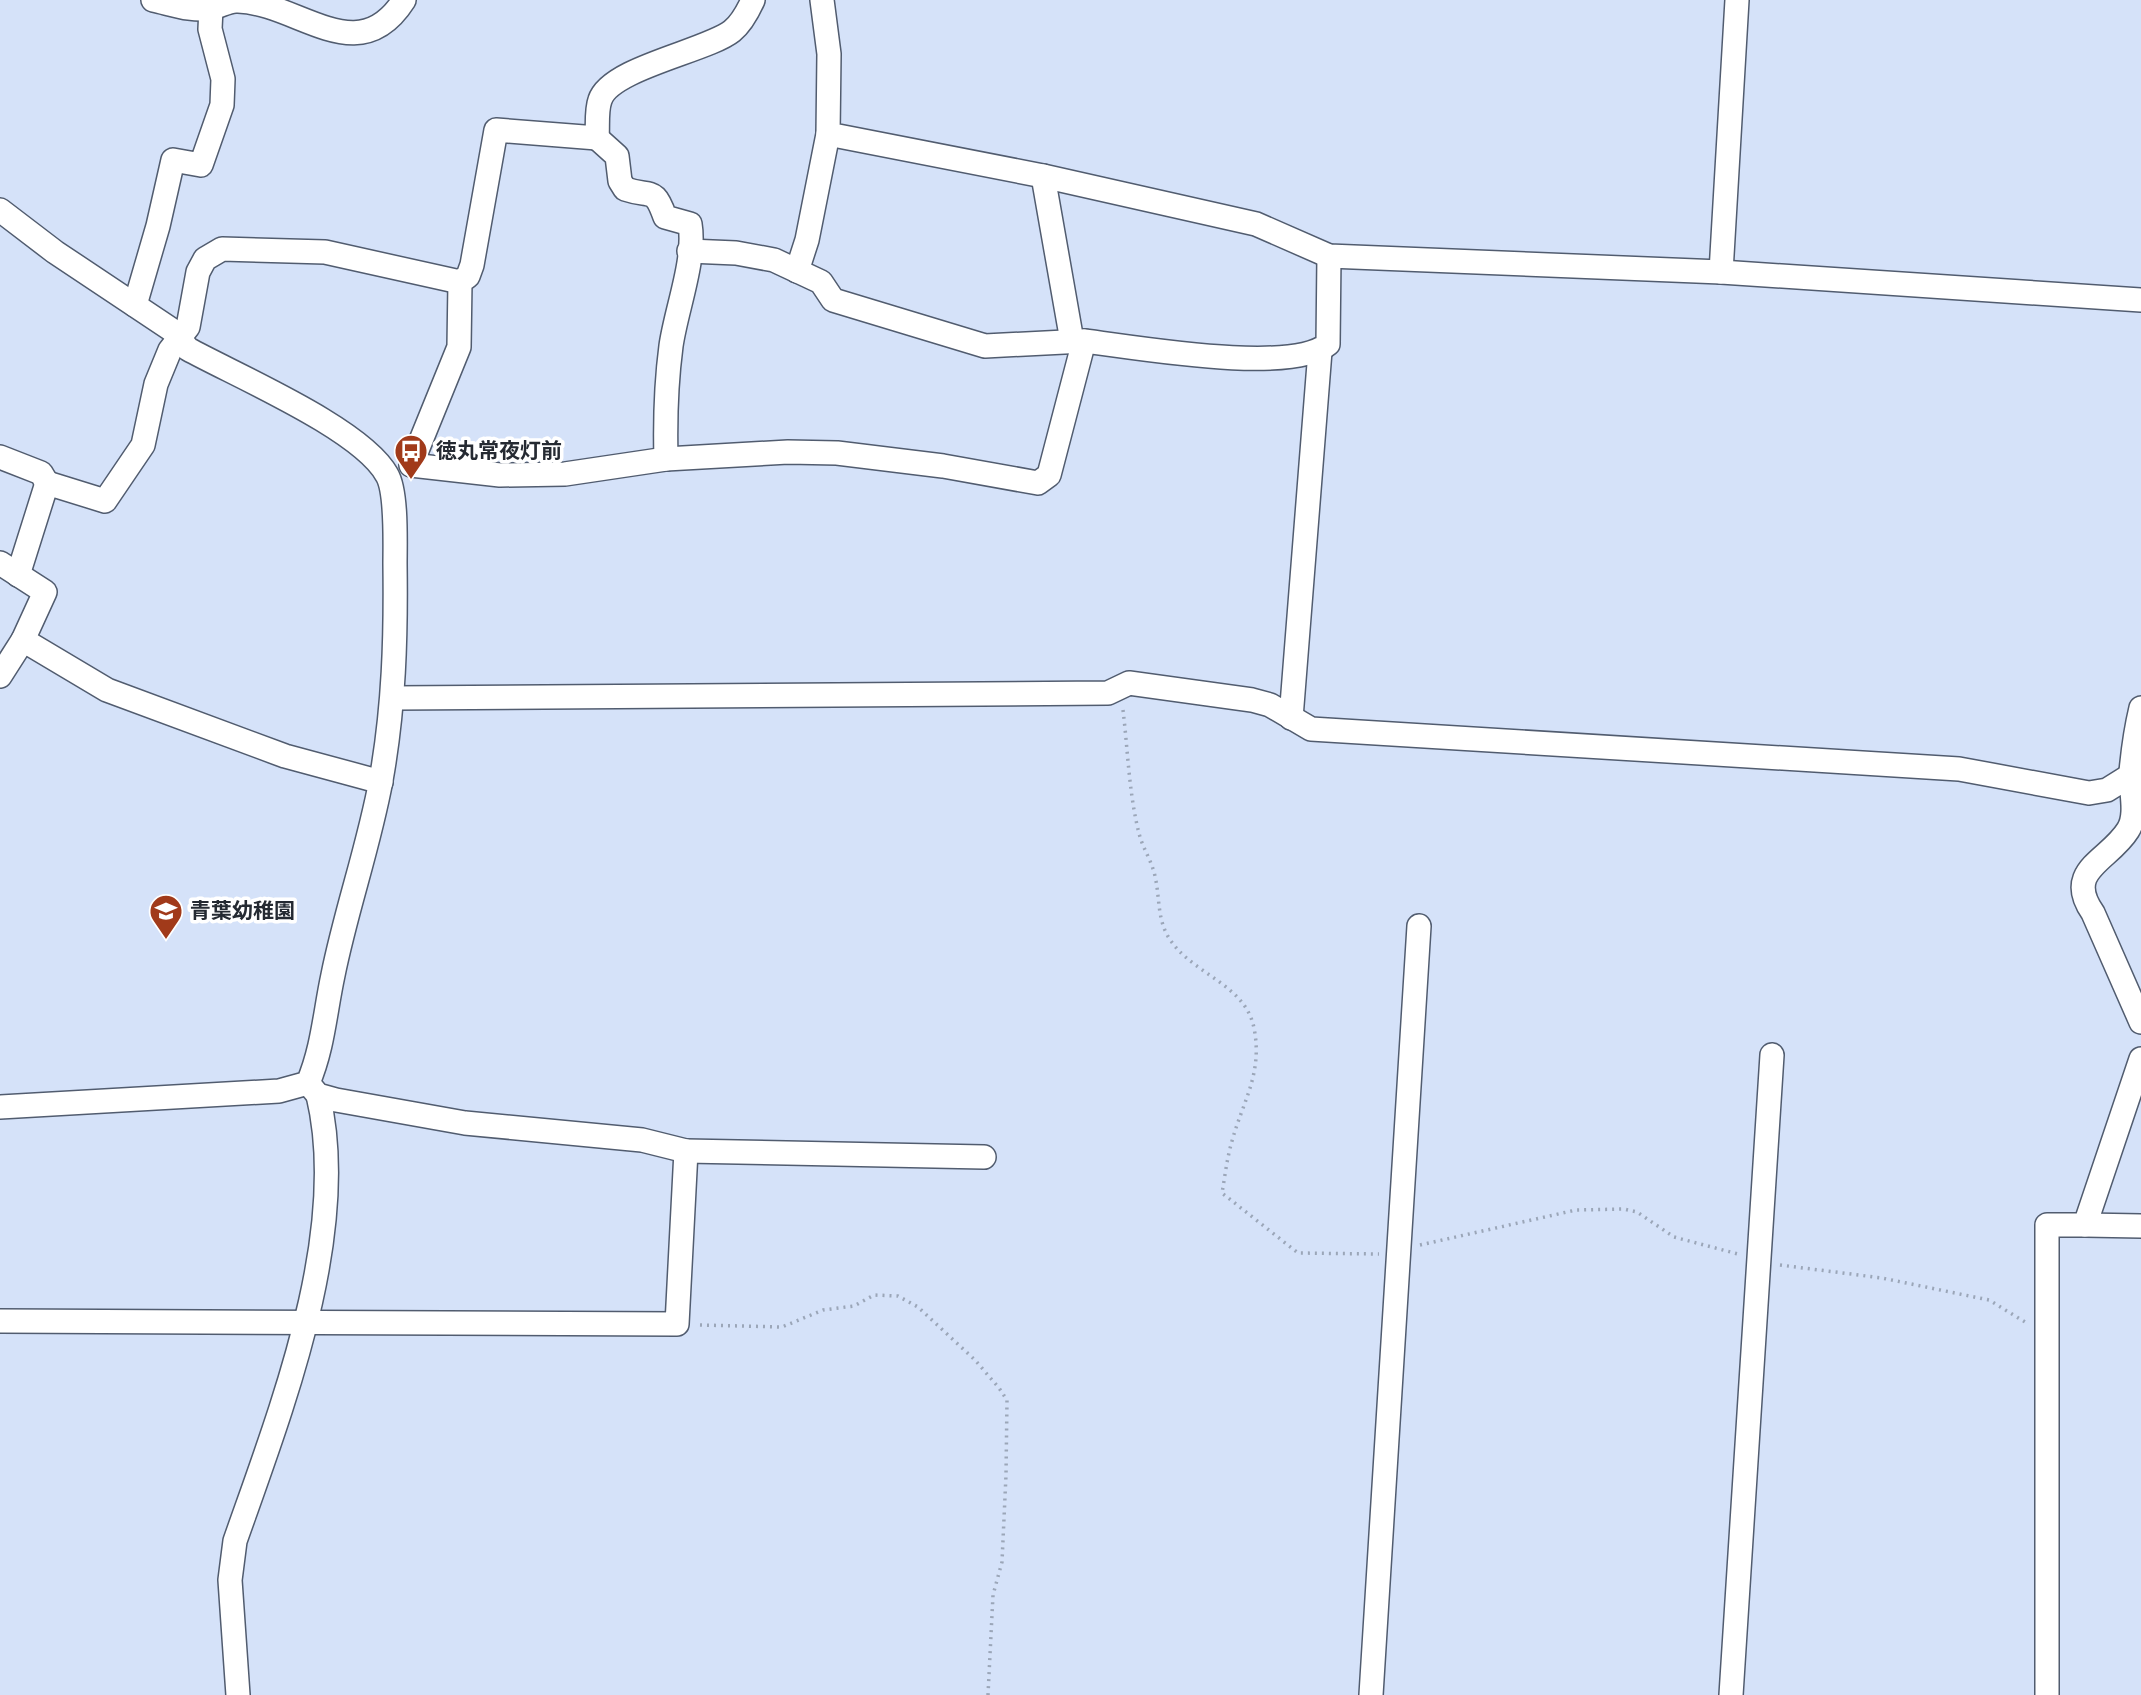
<svg xmlns="http://www.w3.org/2000/svg" width="2141" height="1695" font-family="'Fira Sans','Noto Sans JP',sans-serif">
	<style>
		.lines { fill: none; stroke-linecap: round; stroke-linejoin: round }
		.minor-casing { stroke: #515c6f; stroke-width: 26 }
		.path { stroke: #9ba6b8; stroke-width: 3.5; stroke-dasharray: 2 5; stroke-linecap: butt }
		.minor { stroke: #fff; stroke-width: 23 }
		.labels { text-anchor: middle; dominant-baseline: central; stroke-width: 7; stroke-linejoin: round; paint-order: stroke }
		.poi-label { font-size: 21px; font-weight: bold; fill: #252a32; stroke: #fff; text-anchor: start }
	</style>
	<rect width="100%" height="100%" fill="#d5e2f9"/>
	<g class="lines">
		<defs>
			<g id="minor">
				<path d="M153,0C172,4 192,12 212,8C221,6 229,0 238,1C299,3 358,72 404,0"/>
				<path d="M753,0C748,11 742,23 732,31C707,51 610,68 600,100C596,111 598,126 597,138L496,130L472,265L468,276L460,282L459,347L411,465L500,475L565,474L666,459L788,452L837,453L943,466L1038,483L1049,475L1084,341C1134,347 1291,375 1328,344L1329,256"/>
				<path d="M822,0L829,54L828,134L1043,176L1256,224L1329,256L1721,272L2141,300"/>
				<path d="M597,138L617,156L620,181L625,189C652,198 654,186 665,217L690,224C696,260 676,310 671,346C666,384 665,421 666,459"/>
				<path d="M1043,176L1072,341"/>
				<path d="M0,210L55,252L172,330L188,349C237,376 362,429 387,475C397,492 395,544 395,564C396,637 394,708 381,780C369,846 346,910 333,975C325,1012 323,1048 308,1083L279,1091L0,1107"/>
				<path d="M689,251L736,253L774,260L821,282L833,300L985,346L1084,341"/>
				<path d="M797,271L807,240L828,134"/>
				<path d="M1721,272L1737,0"/>
				<path d="M135,305L158,226L173,160L201,165L222,105L223,79L210,29L211,8"/>
				<path d="M0,457L41,473L47,483"/>
				<path d="M0,563L45,592L23,640L0,676"/>
				<path d="M18,575L47,483L105,501L143,445L156,384L170,350L188,327L198,272L205,259L222,249L325,252L460,282"/>
				<path d="M23,640L107,690L285,756L381,782"/>
				<path d="M394,698L1108,693L1129,683L1252,700L1270,705L1311,729L1959,769L2089,793L2107,790L2131,775"/>
				<path d="M2141,708C2136,729 2133,750 2131,772C2130,790 2138,814 2128,830C2109,861 2063,870 2093,913L2141,1022"/>
				<path d="M1291,718L1320,351"/>
				<path d="M686,1151L984,1157"/>
				<path d="M2085,1225L2141,1226"/>
				<path d="M0,1321L677,1324L686,1151L642,1140L465,1123L336,1100L318,1095L308,1083"/>
				<path d="M238,1695L230,1580L235,1541C281,1410 351,1233 318,1095"/>
				<path d="M1371,1695L1419,926"/>
				<path d="M1731,1695L1772,1055"/>
				<path d="M2047,1695V1225H2085L2141,1059"/>
			</g>
		</defs>
		<use href="#minor" class="minor-casing"/>
		<g class="path">
			<path d="M1123,710C1128,751 1129,797 1140,837C1144,850 1152,862 1155,876C1160,898 1157,919 1169,938C1192,975 1245,983 1254,1028C1263,1073 1243,1101 1232,1141C1227,1158 1225,1176 1222,1193L1298,1253L1379,1254"/>
			<path d="M1420,1245L1576,1210L1624,1209L1637,1212L1674,1237L1738,1254"/>
			<path d="M1780,1265L1882,1278L1989,1300L2025,1322"/>
			<path d="M700,1325L782,1327L823,1310L854,1306L874,1295L898,1296L918,1307L975,1360L999,1388L1007,1400L1006,1475L1002,1562L993,1595L988,1695"/>
		</g>
		<use href="#minor" class="minor"/>
	</g>
	<defs>
		<symbol id="bus-pin" viewBox="-11 -11 22 30"><path d="M0 17L-7.5 6A9.5 9.5 0 1 1 7.5 6Z" fill="#a13a1a" stroke="#fff"/><path d="M-5-6H5V4H4V6H2V4H-2V6H-4V4H-5ZM-3.5-4V0h7V-4ZM-3.5 1.2v1.5H-2V1.2ZM2 1.2v1.5H3.5V1.2Z" fill="#fff"/></symbol>
		<symbol id="school-pin" viewBox="-11 -11 22 30"><path d="M0 17L-7.5 6A9.5 9.5 0 1 1 7.5 6Z" fill="#a13a1a" stroke="#fff"/><path d="M0-5L7-2L0 1L-7-2ZM-4 1L0 2.5L4 1V4Q0 6-4 4Z" fill="#fff"/></symbol>
	</defs>
	<g fill-rule="evenodd">
		<use href="#bus-pin" x="392" y="432" width="38" height="52"/>
		<use href="#school-pin" x="147" y="892" width="38" height="52"/>
	</g>
	<g class="labels">
		<g class="poi-label">
			<text x="436" y="451">徳丸常夜灯前</text>
			<text x="190" y="911">青葉幼稚園</text>
		</g>
	</g>
</svg>
